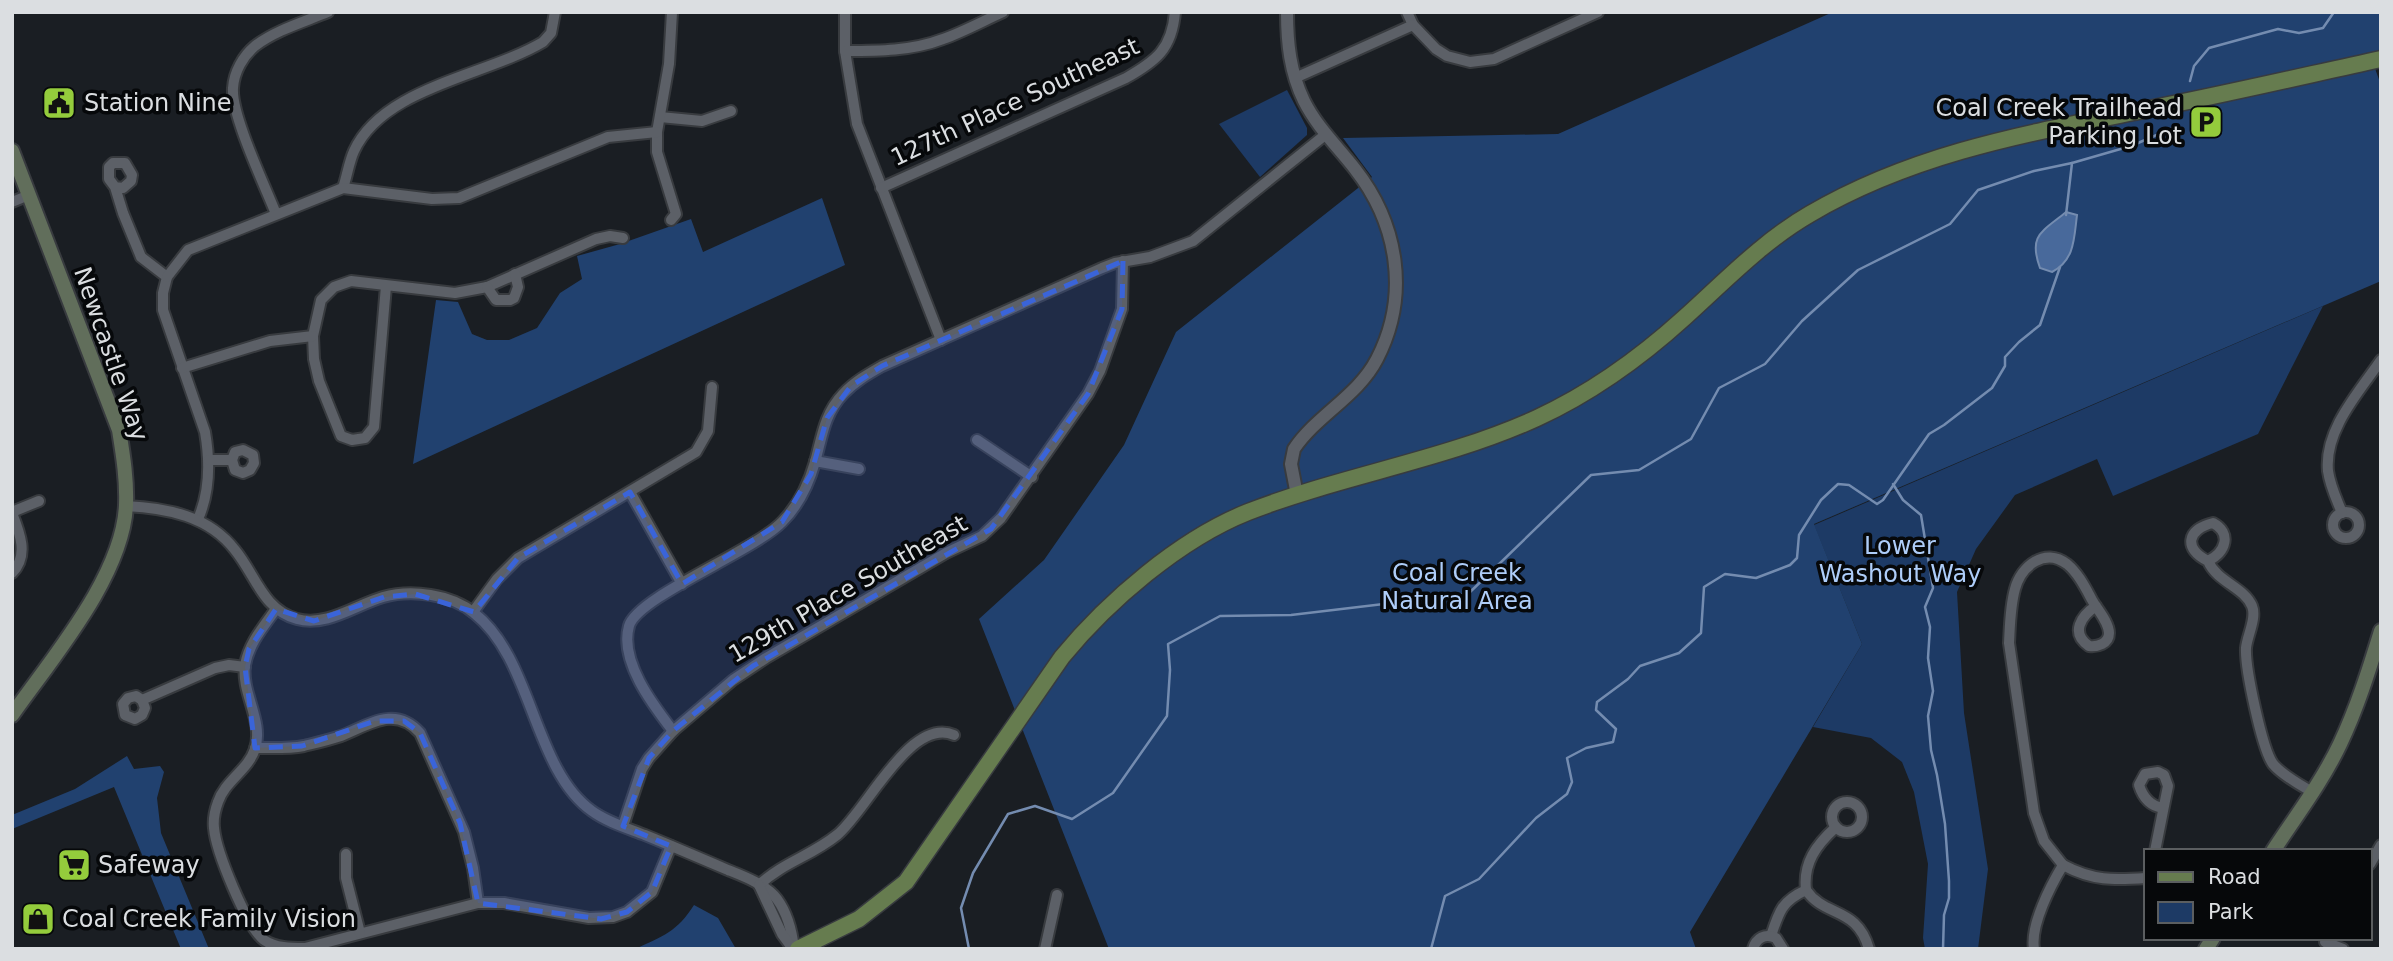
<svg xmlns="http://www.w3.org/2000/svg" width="2393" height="961" font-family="'DejaVu Sans',sans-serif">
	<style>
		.green { fill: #1d3a65 }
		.forest { fill: #21416f }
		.water { fill: #48699b; stroke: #748cb0; stroke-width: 2 }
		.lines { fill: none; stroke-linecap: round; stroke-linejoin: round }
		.stream { stroke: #748cb0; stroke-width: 2.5 }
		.minor-casing { stroke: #383b3f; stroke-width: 14 }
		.tertiary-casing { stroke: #383b3f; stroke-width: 16 }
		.secondary-casing { stroke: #383b3f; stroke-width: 18 }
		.primary-casing { stroke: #383b3f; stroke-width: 19 }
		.minor { stroke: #5c6067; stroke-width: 10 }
		.tertiary { stroke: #5c6067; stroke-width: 12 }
		.secondary { stroke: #616e5b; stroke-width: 14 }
		.primary { stroke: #667c4f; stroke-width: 16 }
		.marked { fill: #3a64d9; fill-opacity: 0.2; stroke: #3a64d9; stroke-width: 5; stroke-dasharray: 14 9; stroke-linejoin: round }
		.labels { text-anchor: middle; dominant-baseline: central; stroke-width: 7; stroke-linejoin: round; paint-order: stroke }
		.street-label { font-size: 24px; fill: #dbdee1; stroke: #06080a }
		.poi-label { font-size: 24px; fill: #dbdee1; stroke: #06080a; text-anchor: start }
		.park-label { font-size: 24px; fill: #aecdf9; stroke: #06080a }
	</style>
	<rect width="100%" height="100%" fill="#1a1e23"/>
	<g class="green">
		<path d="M1287,90L1307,128V135L1260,177L1219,124Z"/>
		<path d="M2323,306L2258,434L2113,496L2097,459L2015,495L1976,549L1957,592L1964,713L1988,869L1978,949H1925L1923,938L1928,864L1914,792L1902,762L1871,738L1813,727L1862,644L1814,525Z"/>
	</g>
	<g class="forest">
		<path d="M1833,12H2381V61L2373,63L2381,85V281L1814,524L1862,644L1690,932L1696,949H1109L979,619L1044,560L1124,445L1176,332L1372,177L1343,138L1558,134Z"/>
		<path d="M822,198L845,265L413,464L436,300L458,302L472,334L487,340H509L537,328L560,293L582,279L577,256L620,244L691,219L703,252Z"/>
		<path d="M127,756L134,769L160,766L164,772L157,798L161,833L209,949H181L114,787L12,829V815L75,789Z"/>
		<path d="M694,905L718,918L736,949H635C663,936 677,932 694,905Z"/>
	</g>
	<path class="water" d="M2066,212L2077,215C2074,238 2075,260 2052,272L2040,268C2028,235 2042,232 2066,212Z"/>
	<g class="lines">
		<g class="stream">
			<path d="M2190,81L2194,66L2209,48L2278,29L2299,33L2323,28L2334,12"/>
			<path d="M2066,215L2072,163L2131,146L2173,128"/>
			<path d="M1893,484L1903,500L1921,515L1933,588L1925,607L1930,627L1928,658L1933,691L1928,716L1931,750L1937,775L1945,824L1949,881V898L1944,915L1943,949"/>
			<path d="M969,949L961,908L973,873L1008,814L1035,806L1072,819L1113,793L1167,716L1170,670L1168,644L1220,616L1291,615L1468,594L1591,475L1639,470L1691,439L1719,388L1765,364L1802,321L1858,270L1950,224L1978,190L2034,171L2072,163"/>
			<path d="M1431,949L1445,896L1479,879L1536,818L1567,794L1572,782L1567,758L1586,748L1613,742L1616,729L1596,710L1597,702L1628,679L1640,666L1679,653L1701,633L1704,587L1725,574L1756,578L1790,565L1797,558L1799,535L1821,500L1838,484L1849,485L1877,504L1883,500L1929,434L1944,425L1992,388L2005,366V357L2019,342L2040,325L2060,267"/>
		</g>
		<defs>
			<g id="minor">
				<path d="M845,12V51L857,124L941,340"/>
				<path d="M1407,12L1413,25L1436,49L1447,56L1470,62L1494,59L1598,12"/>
				<path d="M845,51C878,51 912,51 943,39C963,32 983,21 1003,12"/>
				<path d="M1295,78L1413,25"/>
				<path d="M660,117L702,121L731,111"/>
				<path d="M115,187L109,179V167L113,163H125L132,175L131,181L123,188L115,187L123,213L141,257L167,277L163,293V310L205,432C210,461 210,492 198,519"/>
				<path d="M343,188C347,176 349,162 354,151C383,87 486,76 543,42L551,33L555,12"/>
				<path d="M881,188L1126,78C1156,61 1172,49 1175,12"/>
				<path d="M12,202L29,195"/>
				<path d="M276,214C265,186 231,115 233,88C234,72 243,56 255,46C276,30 304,22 328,12"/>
				<path d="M671,220L676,214L657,152V132L669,64L672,12"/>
				<path d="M167,277L188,250L343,188L432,199L459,198L608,137L657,132"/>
				<path d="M386,286L374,427L365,438L352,440L341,436L319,381L314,359L313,336L321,300L334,287L351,281L455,293L487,287L596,239L610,236L623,238"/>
				<path d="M487,287L496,300H510L514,298L518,287L515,274"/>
				<path d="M182,368L270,341L313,336"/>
				<path d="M977,440L1032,477"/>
				<path d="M209,460H232L235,470L243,473L250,470L254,463L253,455L243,450L235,452L232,460"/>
				<path d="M815,461L859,469"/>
				<path d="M630,492L682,584"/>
				<path d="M126,506C167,508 209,516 235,550C255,574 263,610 297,619C327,627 355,605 383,597C411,589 451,594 474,613C533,659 533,769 592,811C607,822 627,828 645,835C672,846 700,858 728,870C743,876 767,885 777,899C788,914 792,931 794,949"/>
				<path d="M12,512L39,501"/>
				<circle cx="2346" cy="525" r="13"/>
				<path d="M12,513C20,533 29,556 12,573"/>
				<path d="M2342,513C2337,500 2330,486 2328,471C2324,430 2359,392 2381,360"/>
				<path d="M2208,561C2226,552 2232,533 2213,523C2187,529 2183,549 2208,561C2217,582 2244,587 2252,606C2257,618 2247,636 2246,648C2245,668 2262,749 2273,764C2282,775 2299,784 2312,792"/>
				<path d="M276,609C264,626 249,643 245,665C241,693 264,721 255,749C248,770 225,781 218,802C215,810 213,819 214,828C216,851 246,926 264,940C275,948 291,948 305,948L478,903H504L589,918L613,917L627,912L652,892L671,846"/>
				<path d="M473,612L497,579L518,558L696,452L708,431L712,387"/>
				<path d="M142,700L145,708L142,715L135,719L125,715L123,704L128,698L136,696L142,700L215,668L229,665L245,667"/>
				<path d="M673,731C653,705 619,661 629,626C637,597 754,551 782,522C798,506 809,483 815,462C822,437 824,414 843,394C854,382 868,374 882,366L1102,268L1115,263L1150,257L1193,241L1325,135"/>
				<path d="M255,748C272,748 288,749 304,746C316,743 329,740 341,736C369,725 395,705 420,733L464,832L473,868L478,903"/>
				<circle cx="1847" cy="817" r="15"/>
				<path d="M623,826L642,769L649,758L673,731L733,680L766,658L946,553L982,536L1001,518L1088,394L1100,371L1122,309L1123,261"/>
				<path d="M2155,851L2168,786L2164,775L2158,772L2145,774L2139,785C2143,798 2150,806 2163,808"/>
				<path d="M346,854V878L360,933"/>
				<path d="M2370,864L2381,845"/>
				<path d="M2063,865C2093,881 2113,880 2146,878"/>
				<path d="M759,885C784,862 811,856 837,835C866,812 910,716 954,735"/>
				<path d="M759,885L782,934L793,949"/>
				<path d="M1806,890C1825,918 1857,906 1869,949"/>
				<path d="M1771,936C1779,911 1782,901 1806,890C1803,863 1816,845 1836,827"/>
				<path d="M2325,942L2343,949"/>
				<path d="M1045,949L1057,895"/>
				<path d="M1753,949C1756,938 1765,933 1776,938L1783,949"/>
				<path d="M2034,949C2030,925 2051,885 2063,865L2044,841L2034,813L2009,643C2010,625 2010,607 2015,589C2021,566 2045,547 2067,564C2078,573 2085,587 2092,600C2097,609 2109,622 2109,633C2109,644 2097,647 2089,646C2070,633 2081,616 2096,606"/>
			</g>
			<path id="tertiary" d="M1287,12C1287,43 1290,72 1304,101C1317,127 1337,146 1355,169C1398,224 1410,295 1377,359C1358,396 1317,415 1294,449L1291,464L1297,495"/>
			<g id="secondary">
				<path d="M12,151L119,430C123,455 127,479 126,505C123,576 52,658 12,715"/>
				<path d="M2273,851C2296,816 2322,782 2340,744C2357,708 2369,670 2381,631"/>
				<path d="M2206,949L2213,938"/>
			</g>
			<path id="primary" d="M798,949L859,919L906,882L1062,657C1108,601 1180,539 1248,512C1343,475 1445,460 1537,418C1591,393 1641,357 1684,318C1724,282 1763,241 1810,214C1916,152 2030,133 2149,109C2226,94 2303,76 2381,59"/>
		</defs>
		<use href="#minor" class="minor-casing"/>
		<use href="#tertiary" class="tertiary-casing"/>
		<use href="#secondary" class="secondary-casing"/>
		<use href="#primary" class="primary-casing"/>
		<use href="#minor" class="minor"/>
		<use href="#tertiary" class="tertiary"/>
		<use href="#secondary" class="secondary"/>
		<use href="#primary" class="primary"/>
	</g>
	<path class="marked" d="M1123,261L1122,309L1088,394L991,529L753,666L673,731L649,758L623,826L671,846L652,892L627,912L601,919L478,903L460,823L420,733L404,721H375L302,746L255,748L245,667L249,649L276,609L314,621L384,597L415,594L474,612L518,558L630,492L682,584L782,522L811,474L827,418L851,386L882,366Z"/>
	<defs>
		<symbol id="civic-square" viewBox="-11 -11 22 22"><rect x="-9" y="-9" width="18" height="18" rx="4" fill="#94cc3c" stroke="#06080a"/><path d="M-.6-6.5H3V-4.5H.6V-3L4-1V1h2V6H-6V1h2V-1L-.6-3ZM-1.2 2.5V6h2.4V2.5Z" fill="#111"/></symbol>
		<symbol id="parking-square" viewBox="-11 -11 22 22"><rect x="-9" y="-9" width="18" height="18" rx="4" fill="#94cc3c" stroke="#06080a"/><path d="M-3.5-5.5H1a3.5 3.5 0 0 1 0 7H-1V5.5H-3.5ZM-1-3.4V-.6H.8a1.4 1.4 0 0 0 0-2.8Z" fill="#111"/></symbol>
		<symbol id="supermarket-square" viewBox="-11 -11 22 22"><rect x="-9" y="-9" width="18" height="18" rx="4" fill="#94cc3c" stroke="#06080a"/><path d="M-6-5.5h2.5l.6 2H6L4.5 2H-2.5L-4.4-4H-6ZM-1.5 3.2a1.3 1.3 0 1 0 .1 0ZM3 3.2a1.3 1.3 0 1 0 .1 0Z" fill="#111"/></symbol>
		<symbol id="shop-square" viewBox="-11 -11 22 22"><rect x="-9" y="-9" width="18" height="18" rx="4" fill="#94cc3c" stroke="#06080a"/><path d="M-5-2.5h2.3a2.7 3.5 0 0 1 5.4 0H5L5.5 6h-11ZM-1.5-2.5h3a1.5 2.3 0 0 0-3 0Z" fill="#111"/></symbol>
	</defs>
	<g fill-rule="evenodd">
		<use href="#civic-square" x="40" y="84" width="38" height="38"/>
		<use href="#parking-square" x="2187" y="103" width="38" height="38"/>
		<use href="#supermarket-square" x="55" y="846" width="38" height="38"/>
		<use href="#shop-square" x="19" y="900" width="38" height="38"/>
	</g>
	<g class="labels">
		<g class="street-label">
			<text transform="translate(1015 102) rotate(-25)">127th Place Southeast</text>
			<text transform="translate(111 354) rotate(71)">Newcastle Way</text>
			<text transform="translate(848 589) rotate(-30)">129th Place Southeast</text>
		</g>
		<g class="poi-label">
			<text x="84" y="103">Station Nine</text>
			<text x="2182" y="108" text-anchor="end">Coal Creek Trailhead<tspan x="2182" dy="28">Parking Lot</tspan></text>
			<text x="98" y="865">Safeway</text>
			<text x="62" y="919">Coal Creek Family Vision</text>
		</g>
		<g class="park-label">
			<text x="1900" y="546">Lower<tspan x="1900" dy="28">Washout Way</tspan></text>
			<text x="1457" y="573">Coal Creek<tspan x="1457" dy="28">Natural Area</tspan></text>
		</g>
	</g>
	<rect width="2393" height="961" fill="none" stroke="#dbdee1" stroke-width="28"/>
	<rect x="2144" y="849" width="228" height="91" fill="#06080a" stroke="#5b5e60" stroke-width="2"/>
	<rect x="2158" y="872" width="35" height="10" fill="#667c4f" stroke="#5b5e60" stroke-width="2"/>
	<text x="2208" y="884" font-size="21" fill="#dbdee1">Road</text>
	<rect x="2158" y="902" width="35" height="21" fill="#1d3a65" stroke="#5b5e60" stroke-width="2"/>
	<text x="2208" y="919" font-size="21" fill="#dbdee1">Park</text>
</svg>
